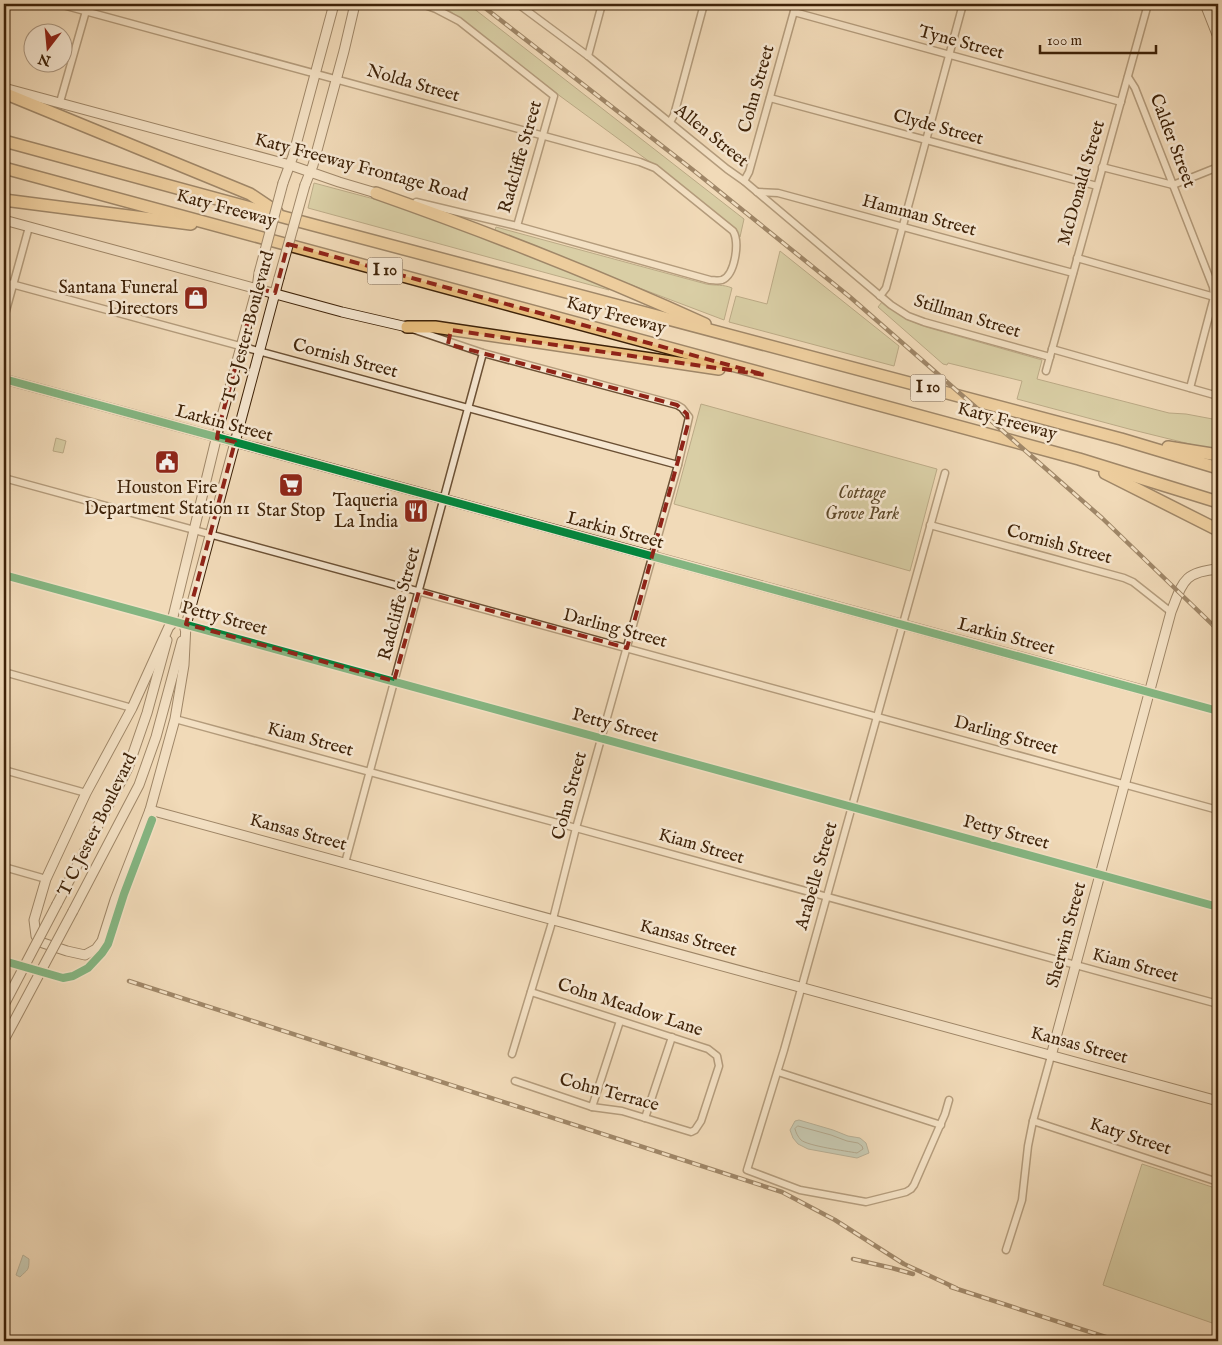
<svg xmlns="http://www.w3.org/2000/svg" width="1222" height="1345" font-family="'IM FELL English',serif">
	<style>
		.green { fill: #bcbf8e; stroke: #7d704b }
		.water { fill: #9bbab2; stroke: #767d6e }
		.lines { fill: none; stroke-linecap: round; stroke-linejoin: round }
		.shore { stroke: #6c6e5d; stroke-width: 1 }
		.street-casing { stroke: #6b5034; stroke-width: 9 }
		.secondary-casing { stroke: #3e2208; stroke-width: 11 }
		.highway-casing { stroke: #3e2208; stroke-width: 14 }
		.street { stroke: #f6e7d1; stroke-width: 6 }
		.secondary { stroke: #f6e7d1; stroke-width: 9 }
		.highway { stroke: #e8bd7c; stroke-width: 11 }
		.rail-casing { stroke: #3e2208; stroke-width: 4.5 }
		.rail { stroke: #f6e7d1; stroke-width: 2.5; stroke-dasharray: 8; stroke-linecap: butt }
		.secondary-bridge-casing { stroke: #3e2208; stroke-width: 11; stroke-linecap: butt }
		.secondary-bridge { stroke: #f6e7d1; stroke-width: 9 }
		.cycleway-casing { stroke: #f6e7d1; stroke-width: 11 }
		.cycleway { stroke: #00873e; stroke-width: 8 }
		.marked { fill: none; stroke: #8f2418; stroke-width: 4; stroke-dasharray: 10 6; stroke-linejoin: round }
		.labels { text-anchor: middle; dominant-baseline: central; stroke-width: 5; stroke-linejoin: round; paint-order: stroke }
		.shield { fill: #f6e7d1; stroke: #755d44; stroke-width: 1 }
		.shield-label { font-size: 16px; font-weight: bold; fill: #3e2208 }
		.street-label { font-size: 18px; fill: #3e2208; stroke: #f6e7d1 }
		.poi-label { font-size: 18px; fill: #3e2208; stroke: #f6e7d1; text-anchor: end }
		.park-label { font-size: 18px; font-style: italic; fill: #5e492a; stroke: #f6e7d1 }
	</style>
	<rect width="100%" height="100%" fill="#f1dab8"/>
	<filter id="stains"><feTurbulence type="fractalNoise" baseFrequency=".004" numOctaves="4"/><feColorMatrix values="0 0 0 0 .2 0 0 0 0 .09 0 0 0 0 .02 0 0 0 .5 -.17"/></filter>
	<radialGradient id="worn" r=".72"><stop offset=".6" stop-color="#630" stop-opacity="0"/><stop offset="1" stop-color="#630" stop-opacity=".3"/></radialGradient>
	<g class="green">
		<path d="M433,4H468L744,219L740,237L735,230L680,184L560,96L462,20L450,11Z"/>
		<path d="M314,183L389,203L611,285L609,290L308,208Z"/>
		<path d="M496,227L706,284C716,286 723,284 732,288L724,320L494,233Z"/>
		<path d="M780,251L899,346L894,366L729,322L736,296L767,304Z"/>
		<path d="M882,302L906,319L926,327L1042,360L1037,379L1169,413L1186,414L1218,420V451L1129,429L1017,399L1022,381L948,363L947,365L943,364L878,307Z"/>
		<path d="M701,404L937,469L910,571L674,504Z"/>
		<path d="M56,438L66,441L63,453L53,451Z"/>
		<path d="M1142,1164L1218,1189V1325L1103,1285Z"/>
	</g>
	<g class="water">
		<path d="M799,1120L833,1130L848,1136L860,1138L866,1143L869,1153L857,1158L808,1149L798,1144L793,1138L790,1130L795,1121Z"/>
		<path d="M23,1255L29,1259C29,1271 28,1269 20,1277L16,1275Z"/>
	</g>
	<g class="lines">
		<path class="shore" d="M798,1126L831,1135L847,1141L858,1143L862,1146L863,1149L857,1153C846,1151 808,1146 801,1140C798,1137 796,1133 795,1129Z"/>
		<defs>
			<g id="street">
				<path d="M59,4L640,162L655,168L733,231C740,242 735,275 722,280C718,281 714,280 710,280L517,226L416,202"/>
				<path d="M422,4L436,9L459,21L554,96L517,226"/>
				<path d="M518,4L588,56L727,169L744,181L891,305L908,316L924,322L1050,357"/>
				<path d="M1135,4L1147,7"/>
				<path d="M794,12L1121,102"/>
				<path d="M588,56L602,4"/>
				<path d="M1128,77L1135,88L1213,287L1214,297L1190,388"/>
				<path d="M770,98L1097,186"/>
				<path d="M60,102L88,4"/>
				<path d="M670,122L674,115L704,4"/>
				<path d="M1102,167L1173,185L1218,167"/>
				<path d="M744,181L749,172L796,4"/>
				<path d="M757,192L778,193L1073,273"/>
				<path d="M1077,258L1218,298"/>
				<path d="M4,282L678,465"/>
				<path d="M880,296L886,288L963,4"/>
				<path d="M4,318L29,227"/>
				<path d="M415,330L483,353L677,405L682,408L689,417L678,465L576,828L553,919L512,1054"/>
				<path d="M1052,349L1218,396"/>
				<path d="M1046,371L1148,4"/>
				<path d="M945,473L784,1050L747,1170L800,1190L866,1202L906,1192L911,1189L914,1185L945,1114L949,1100"/>
				<path d="M4,478L1218,810"/>
				<path d="M930,525L1124,578L1133,582L1171,612"/>
				<path d="M4,575L1218,907"/>
				<path d="M4,672L132,708"/>
				<path d="M1150,692L1218,711"/>
				<path d="M175,719L576,828L1218,1004"/>
				<path d="M4,770L86,793"/>
				<path d="M345,863L483,353"/>
				<path d="M4,867L46,879"/>
				<path d="M778,1072L941,1125"/>
				<path d="M515,1081L592,1107L622,1111L691,1132L695,1130L701,1121L719,1066L717,1056L708,1049L531,992"/>
				<path d="M592,1107L620,1021"/>
				<path d="M645,1118L672,1037"/>
				<path d="M1033,1121L1218,1182"/>
				<path d="M1006,1250L1022,1200L1028,1146L1033,1121L1051,1056"/>
			</g>
			<g id="secondary">
				<path d="M1205,4L1218,37"/>
				<path d="M4,88L290,165L339,182L376,193"/>
				<path d="M283,183L293,156L334,4"/>
				<path d="M305,185L313,165L344,51L355,4"/>
				<path d="M4,220L342,312L407,327"/>
				<path d="M4,379L1150,692"/>
				<path d="M172,620L132,708L86,793L46,879L34,920L36,936L40,942L67,951L85,955L96,949L102,941L115,900L150,810L175,719L184,665L186,624"/>
				<path d="M171,625L219,427L257,288L259,273"/>
				<path d="M185,629L279,278"/>
				<path d="M150,810L1218,1101"/>
				<path d="M57,904L128,768L147,713L167,640"/>
				<path d="M73,911L139,785L156,737L182,641"/>
				<path d="M1051,1056L1171,612C1183,582 1183,572 1218,569"/>
			</g>
			<g id="highway">
				<path d="M4,93L250,194L277,212"/>
				<path d="M4,141L287,218L1121,439L1218,468"/>
				<path d="M4,168L1079,459L1218,502"/>
				<path d="M376,193C487,232 597,275 705,324"/>
				<path d="M4,200L191,224"/>
				<path d="M407,327H435L719,369"/>
				<path d="M1168,447L1218,455"/>
				<path d="M1105,473L1218,530"/>
			</g>
		</defs>
		<use href="#street" class="street-casing"/>
		<use href="#secondary" class="secondary-casing"/>
		<use href="#highway" class="highway-casing"/>
		<use href="#street" class="street"/>
		<use href="#secondary" class="secondary"/>
		<use href="#highway" class="highway"/>
		<defs>
			<g id="rail">
				<path d="M480,4L693,170L850,297L1102,518L1218,630"/>
				<path d="M129,981L782,1192L835,1220L904,1264L956,1288"/>
				<path d="M853,1259L892,1268L913,1274"/>
				<path d="M951,1287L1118,1341"/>
			</g>
		</defs>
		<use href="#rail" class="rail-casing"/>
		<use href="#rail" class="rail"/>
		<defs>
			<g id="secondary-bridge">
				<path d="M259,273L283,183"/>
				<path d="M279,278L305,185"/>
				<path d="M4,1005L57,904"/>
				<path d="M4,1040L73,911"/>
			</g>
		</defs>
		<use href="#secondary-bridge" class="secondary-bridge-casing"/>
		<use href="#secondary-bridge" class="secondary-bridge"/>
		<defs>
			<g id="cycleway">
				<path d="M4,379L1218,711"/>
				<path d="M4,575L1218,907"/>
				<path d="M4,961L63,978L73,976L88,968L102,953L108,944L124,894L152,820"/>
			</g>
		</defs>
		<use href="#cycleway" class="cycleway-casing"/>
		<use href="#cycleway" class="cycleway"/>
	</g>
	<path d="M0 0H1222V1345H0ZM288,244L765,375L451,330L448,344L677,405L687,414L688,424L627,648L419,591L394,681L186,624L235,442L217,438L219,427L257,288L275,293Z" fill="#f1dab8" fill-opacity=".55" fill-rule="evenodd"/>
	<path class="marked" d="M288,244L765,375L451,330L448,344L677,405L687,414L688,424L627,648L419,591L394,681L186,624L235,442L217,438L219,427L257,288L275,293Z"/>
	<defs>
		<symbol id="shop-square" viewBox="-11 -11 22 22"><rect x="-9" y="-9" width="18" height="18" rx="4" fill="#8f2418" stroke="#f6e7d1"/><path d="M-5-2.5h2.3a2.7 3.5 0 0 1 5.4 0H5L5.5 6h-11ZM-1.5-2.5h3a1.5 2.3 0 0 0-3 0Z" fill="#fff"/></symbol>
		<symbol id="civic-square" viewBox="-11 -11 22 22"><rect x="-9" y="-9" width="18" height="18" rx="4" fill="#8f2418" stroke="#f6e7d1"/><path d="M-.6-6.5H3V-4.5H.6V-3L4-1V1h2V6H-6V1h2V-1L-.6-3ZM-1.2 2.5V6h2.4V2.5Z" fill="#fff"/></symbol>
		<symbol id="supermarket-square" viewBox="-11 -11 22 22"><rect x="-9" y="-9" width="18" height="18" rx="4" fill="#8f2418" stroke="#f6e7d1"/><path d="M-6-5.5h2.5l.6 2H6L4.5 2H-2.5L-4.4-4H-6ZM-1.5 3.2a1.3 1.3 0 1 0 .1 0ZM3 3.2a1.3 1.3 0 1 0 .1 0Z" fill="#fff"/></symbol>
		<symbol id="restaurant-square" viewBox="-11 -11 22 22"><rect x="-9" y="-9" width="18" height="18" rx="4" fill="#8f2418" stroke="#f6e7d1"/><path d="M-5-6h1v4h1v-4h1v4h1v-4h1v5L-1.5 .5V6h-2V.5L-5-1ZM5-6V6H3V1.5H1.5Q1.5-4 5-6Z" fill="#fff"/></symbol>
	</defs>
	<g fill-rule="evenodd">
		<use href="#shop-square" x="182" y="284" width="28" height="28"/>
		<use href="#civic-square" x="153" y="448" width="28" height="28"/>
		<use href="#supermarket-square" x="277" y="471" width="28" height="28"/>
		<use href="#restaurant-square" x="402" y="497" width="28" height="28"/>
	</g>
	<g class="labels">
		<g class="shield">
			<rect x="367.5" y="257.5" width="35" height="27" rx="4"/>
			<rect x="910.5" y="374.5" width="35" height="27" rx="4"/>
		</g>
		<g class="shield-label">
			<text x="385" y="271">I 10</text>
			<text x="928" y="388">I 10</text>
		</g>
		<g class="street-label">
			<text transform="translate(961 43) rotate(15)">Tyne Street</text>
			<text transform="translate(413 84) rotate(16)">Nolda Street</text>
			<text transform="translate(757 89) rotate(-74)">Cohn Street</text>
			<text transform="translate(938 128) rotate(15)">Clyde Street</text>
			<text transform="translate(711 136) rotate(39)">Allen Street</text>
			<text transform="translate(1172 141) rotate(69)">Calder Street</text>
			<text transform="translate(521 157) rotate(-74)">Radcliffe Street</text>
			<text transform="translate(361 168) rotate(15)">Katy Freeway Frontage Road</text>
			<text transform="translate(1082 183) rotate(-74)">McDonald Street</text>
			<text transform="translate(226 209) rotate(15)">Katy Freeway</text>
			<text transform="translate(919 216) rotate(15)">Hamman Street</text>
			<text transform="translate(616 316) rotate(15)">Katy Freeway</text>
			<text transform="translate(967 317) rotate(17)">Stillman Street</text>
			<text transform="translate(249 327) rotate(-75)">T C Jester Boulevard</text>
			<text transform="translate(345 359) rotate(15)">Cornish Street</text>
			<text transform="translate(1007 422) rotate(15)">Katy Freeway</text>
			<text transform="translate(224 424) rotate(15)">Larkin Street</text>
			<text transform="translate(615 531) rotate(15)">Larkin Street</text>
			<text transform="translate(1059 545) rotate(15)">Cornish Street</text>
			<text transform="translate(400 604) rotate(-75)">Radcliffe Street</text>
			<text transform="translate(224 619) rotate(15)">Petty Street</text>
			<text transform="translate(615 629) rotate(15)">Darling Street</text>
			<text transform="translate(1006 637) rotate(15)">Larkin Street</text>
			<text transform="translate(615 726) rotate(15)">Petty Street</text>
			<text transform="translate(1006 736) rotate(15)">Darling Street</text>
			<text transform="translate(310 740) rotate(15)">Kiam Street</text>
			<text transform="translate(570 796) rotate(-75)">Cohn Street</text>
			<text transform="translate(98 825) rotate(-64)">T C Jester Boulevard</text>
			<text transform="translate(298 833) rotate(15)">Kansas Street</text>
			<text transform="translate(1006 833) rotate(15)">Petty Street</text>
			<text transform="translate(701 847) rotate(16)">Kiam Street</text>
			<text transform="translate(817 876) rotate(-74)">Arabelle Street</text>
			<text transform="translate(1067 935) rotate(-75)">Sherwin Street</text>
			<text transform="translate(688 939) rotate(15)">Kansas Street</text>
			<text transform="translate(1135 966) rotate(15)">Kiam Street</text>
			<text transform="translate(630 1008) rotate(18)">Cohn Meadow Lane</text>
			<text transform="translate(1079 1046) rotate(15)">Kansas Street</text>
			<text transform="translate(609 1093) rotate(15)">Cohn Terrace</text>
			<text transform="translate(1130 1137) rotate(18)">Katy Street</text>
		</g>
		<g class="poi-label">
			<text x="178" y="288">Santana Funeral<tspan x="178" dy="21">Directors</tspan></text>
			<text x="167" y="488" text-anchor="middle">Houston Fire<tspan x="167" dy="21">Department Station 11</tspan></text>
			<text x="398" y="501">Taqueria<tspan x="398" dy="21">La India</tspan></text>
			<text x="291" y="511" text-anchor="middle">Star Stop</text>
		</g>
		<g class="park-label">
			<text x="862" y="493">Cottage<tspan x="862" dy="21">Grove Park</tspan></text>
		</g>
	</g>
	<rect width="1222" height="1345" fill="none" stroke="#f1dab8" stroke-width="20"/>
	<rect x="5" y="5" width="1212" height="1335" fill="none" stroke="#3e2208" stroke-width="2.5"/>
	<rect x="10" y="10" width="1202" height="1325" fill="none" stroke="#3e2208"/>
	<g transform="translate(48 48) rotate(196)"><circle r="24" fill="#f6e7d1" stroke="#ac9881"/>
	<path d="M0-4L9 19L0 12L-9 19Z" fill="#8f2418"/>
	<text y="-8" font-size="14" font-weight="bold" text-anchor="middle" fill="#3e2208">N</text>
	</g>
	<path d="M1040 45v8h116v-8" fill="none" stroke="#3e2208" stroke-width="2.5"/>
	<text x="1047" y="45" font-size="15" fill="#3e2208" stroke="#f6e7d1" stroke-width="4" paint-order="stroke">100 m</text>
	<rect width="100%" height="100%" filter="url(#stains)"/>
	<rect width="100%" height="100%" fill="url(#worn)"/>
</svg>
